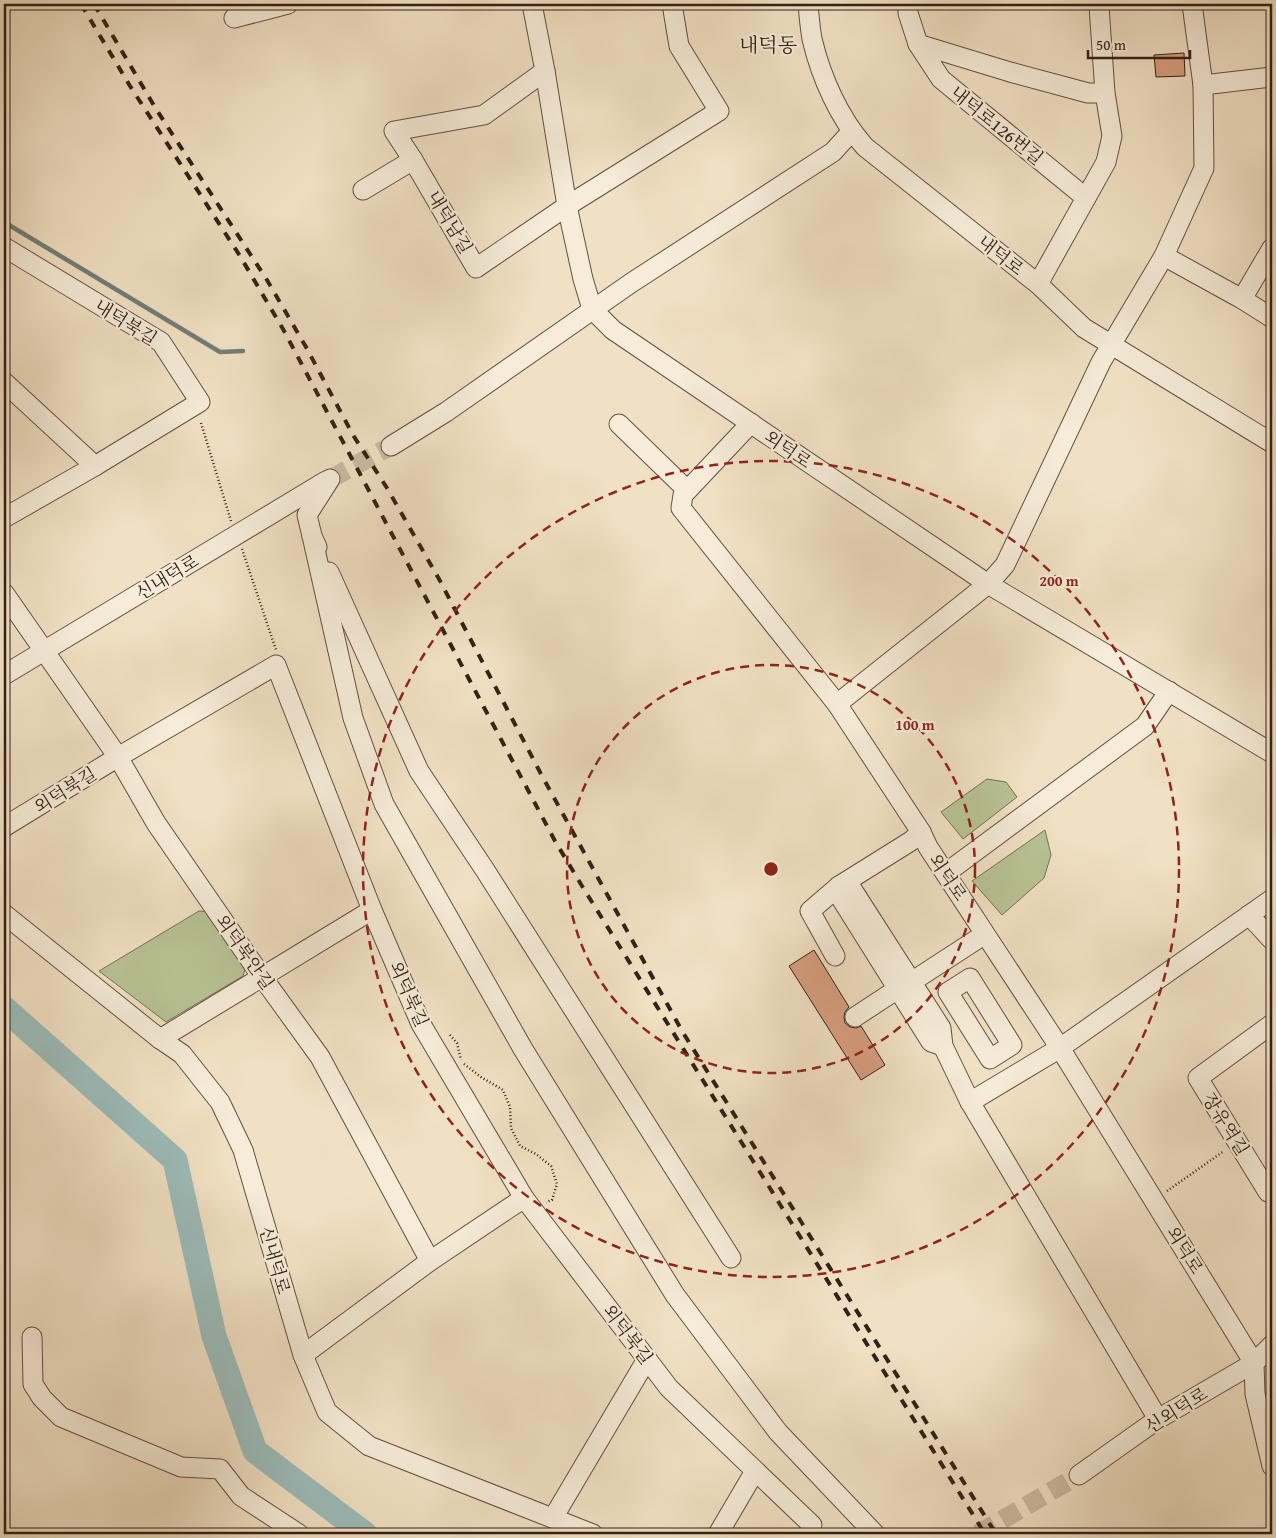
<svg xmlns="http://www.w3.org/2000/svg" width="1276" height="1538" font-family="'Gentium Book Plus','Noto Serif KR',serif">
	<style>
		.green { fill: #b8c395; stroke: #767256 }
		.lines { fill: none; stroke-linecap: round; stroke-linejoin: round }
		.stream { stroke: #727e79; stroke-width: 4.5 }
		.river { stroke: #9cbcba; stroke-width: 25 }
		.building { fill: #d89f80; stroke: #342017 }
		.minor-tunnel { stroke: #cbbaa1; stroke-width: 19; stroke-dasharray: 19 9; stroke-linecap: butt }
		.minor-casing { stroke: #635042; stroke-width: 21 }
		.path { stroke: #342017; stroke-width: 2.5; stroke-dasharray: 1 2.5; stroke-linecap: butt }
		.minor { stroke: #f6ecd9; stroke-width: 19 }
		.rail { stroke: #342017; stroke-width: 4; stroke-dasharray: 9 9; stroke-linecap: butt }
		.ring { fill: none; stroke: #8f2418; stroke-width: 2.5; stroke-dasharray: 9 6 }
		.labels { text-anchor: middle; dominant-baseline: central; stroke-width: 4.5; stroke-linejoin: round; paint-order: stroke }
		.street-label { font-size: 18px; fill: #342017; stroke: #f6ecd9 }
		.quarter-label { font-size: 20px; fill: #342017; stroke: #f6ecd9 }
		.centre { fill: #8f2418; stroke: #f6ecd9; stroke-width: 2.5 }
		.ring-label { font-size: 15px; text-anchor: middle; font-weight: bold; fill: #8f2418; stroke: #f6ecd9; stroke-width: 4.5; stroke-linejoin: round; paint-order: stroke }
	</style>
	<rect width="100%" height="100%" fill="#f1e1c4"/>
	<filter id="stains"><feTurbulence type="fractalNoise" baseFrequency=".004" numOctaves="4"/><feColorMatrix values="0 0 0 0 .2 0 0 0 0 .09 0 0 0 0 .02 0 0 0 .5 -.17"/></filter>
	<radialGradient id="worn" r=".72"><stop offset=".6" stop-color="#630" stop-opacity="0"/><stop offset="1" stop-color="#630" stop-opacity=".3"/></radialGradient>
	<g class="green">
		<path d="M987,779L1006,782L1017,797L963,839L941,812Z"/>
		<path d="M1045,830L1051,855L1044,878L1002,915L972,881Z"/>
		<path d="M199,911L211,912L246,966L243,976L166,1022L99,971Z"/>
	</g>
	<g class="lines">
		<path class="stream" d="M4,222L220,352L243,351"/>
		<path class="river" d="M4,1008L175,1160L214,1336L255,1451L365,1534"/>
	</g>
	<g class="building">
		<path d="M1184,53L1185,76L1156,77L1154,55Z"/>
		<path d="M814,950L849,1007L845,1012L844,1017L845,1023L850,1027L856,1028L861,1026L885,1065L861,1080L789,966Z"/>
	</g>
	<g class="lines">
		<g class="minor-tunnel">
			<path d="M330,479L391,446"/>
			<path d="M978,1534L1079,1475"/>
		</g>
		<defs>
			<g id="minor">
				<path d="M532,4L545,71L567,206L583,279L592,309L613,330L988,584L1272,753"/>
				<path d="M808,4C809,15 810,28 812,39C821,77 839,118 865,147L1038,284L1084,328L1272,443"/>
				<path d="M908,4V13L918,44L941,79L1086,198"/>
				<path d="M234,18L288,4"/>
				<path d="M918,44L1010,72L1088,93H1105"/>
				<path d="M1203,85L1272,77"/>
				<path d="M413,160L394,131L484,115L545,71"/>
				<path d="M363,190L413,160L476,268L567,206L719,111L679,46L672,4"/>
				<path d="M4,247L161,342L200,402L95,466L4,382"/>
				<path d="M1164,256L1242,299L1272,318"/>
				<path d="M1038,284L1106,162L1112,136L1105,93L1099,6"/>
				<path d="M1242,299L1272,248"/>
				<path d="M751,423L683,495L681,508L837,704L921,832L928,847L1060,1048L1254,1363L1255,1394L1272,1466"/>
				<path d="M619,424L687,490"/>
				<path d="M391,446L446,412L631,283L833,152L851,132"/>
				<path d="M4,518L95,466"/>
				<path d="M312,536L353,718L384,804L523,1049L675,1295L778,1432L875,1534"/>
				<path d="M317,547L312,536L307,515L330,479"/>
				<path d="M329,572L419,771L485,870L731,1258"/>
				<path d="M4,593L118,757L156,823L260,974L320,1057L430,1261"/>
				<path d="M4,675L326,481"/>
				<path d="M837,704L988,584L1005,565L1101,362L1164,256L1204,168L1203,85L1192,4"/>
				<path d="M4,827L118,757L276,665L372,910L421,1024L524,1198L669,1388L812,1525"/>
				<path d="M921,832L911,841L839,886L842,900L931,1042L943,1046"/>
				<path d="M946,873L1145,726L1169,691"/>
				<path d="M4,914L160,1039L182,1054L220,1102L243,1150L303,1355L327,1412L369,1446L593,1534"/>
				<path d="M1249,915L1272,940"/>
				<path d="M835,956L810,911L839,886L852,889L941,1028L943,1046L970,1102L1158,1419"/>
				<path d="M919,977L979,938"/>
				<path d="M970,978L1012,1045L990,1059L948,992Z"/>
				<path d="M855,1017L890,994"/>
				<path d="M1272,1024L1198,1078L1268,1192L1272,1188"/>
				<path d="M160,1039L372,910"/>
				<path d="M970,1102L1060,1048L1272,899"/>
				<path d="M32,1337L33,1384L42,1398L61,1417L181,1467L220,1469L241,1496L299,1534"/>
				<path d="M303,1355L430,1261L524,1198"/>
				<path d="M1079,1475L1158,1419L1254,1363L1272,1345"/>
				<path d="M553,1518L647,1359"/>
				<path d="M718,1534L755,1471"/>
			</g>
		</defs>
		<use href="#minor" class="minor-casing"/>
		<g class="path">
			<path d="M201,423L231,521"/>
			<path d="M242,549L276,650"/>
			<path d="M450,1035L457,1043L461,1060"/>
			<path d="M464,1064L481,1077L503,1090L510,1107L511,1128L520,1146L536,1154L551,1166L557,1184L552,1200L546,1202"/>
			<path d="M1167,1191L1224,1151"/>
		</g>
		<use href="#minor" class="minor"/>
		<g class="rail">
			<path d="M81,4L130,86L240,256L283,329L555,841L582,886L985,1534"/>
			<path d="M94,4L156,109L267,280L306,347L353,435L387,488L439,579L541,774L682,1031L996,1534"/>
		</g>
	</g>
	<g class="ring">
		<circle cx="771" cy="869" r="204"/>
		<circle cx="771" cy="869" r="408"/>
	</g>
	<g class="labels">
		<g class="street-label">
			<text transform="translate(997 125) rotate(39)">내덕로126번길</text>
			<text transform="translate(450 222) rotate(59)">내덕남길</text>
			<text transform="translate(1001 255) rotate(38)">내덕로</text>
			<text transform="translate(126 322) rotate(32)">내덕북길</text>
			<text transform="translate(788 449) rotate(34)">외덕로</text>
			<text transform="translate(167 577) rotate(-31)">신내덕로</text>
			<text transform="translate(65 790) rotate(-32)">외덕북길</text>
			<text transform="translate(948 877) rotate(56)">외덕로</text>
			<text transform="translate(245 952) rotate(55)">외덕북안길</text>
			<text transform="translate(409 994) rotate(66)">외덕북길</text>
			<text transform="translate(1226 1124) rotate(58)">장유역길</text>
			<text transform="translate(1185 1250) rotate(58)">외덕로</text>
			<text transform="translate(275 1260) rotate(74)">신내덕로</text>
			<text transform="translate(628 1334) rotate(53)">외덕북길</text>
			<text transform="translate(1176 1410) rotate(-32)">신외덕로</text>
		</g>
		<g class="quarter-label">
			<text x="768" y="44">내덕동</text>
		</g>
	</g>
	<circle cx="771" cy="869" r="8" class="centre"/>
	<g class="ring-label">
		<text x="1059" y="586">200 m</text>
		<text x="915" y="730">100 m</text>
	</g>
	<rect width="1276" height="1538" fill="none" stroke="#f1e1c4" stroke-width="20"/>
	<rect x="5" y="5" width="1266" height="1528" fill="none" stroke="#342017" stroke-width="2.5"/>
	<rect x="10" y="10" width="1256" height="1518" fill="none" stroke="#342017"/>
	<path d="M1088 50v8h102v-8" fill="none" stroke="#342017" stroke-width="2.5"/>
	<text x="1096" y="50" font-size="15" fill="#342017" stroke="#f6ecd9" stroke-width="4" paint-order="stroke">50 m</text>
	<rect width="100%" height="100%" filter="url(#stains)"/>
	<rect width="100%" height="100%" fill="url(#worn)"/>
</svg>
